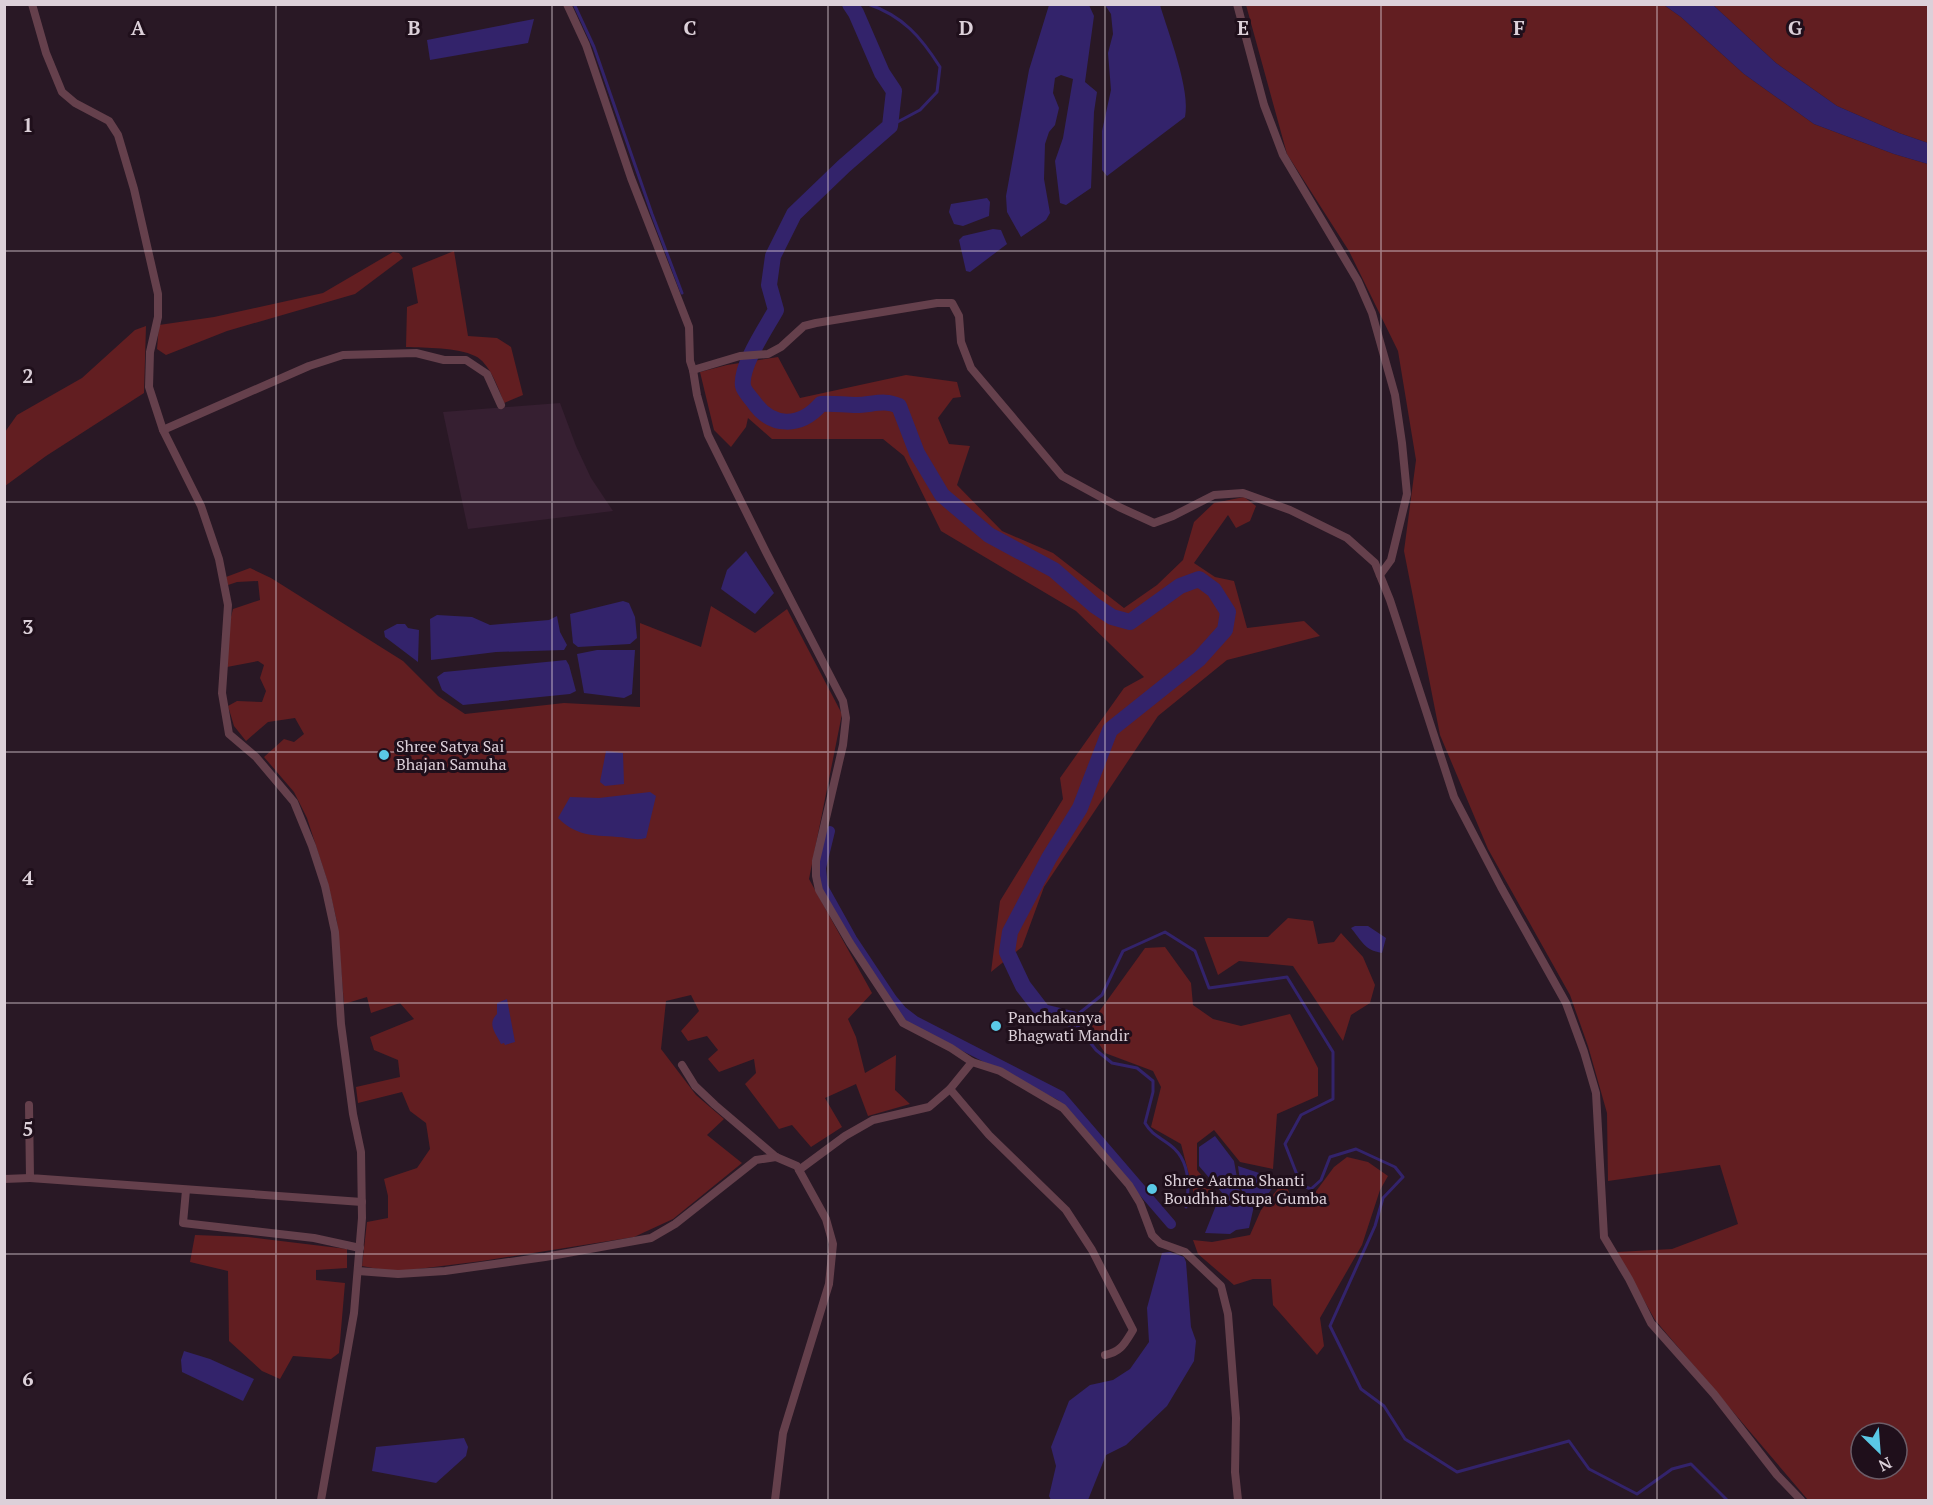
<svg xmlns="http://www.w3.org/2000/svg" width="1933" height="1505" font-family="'PT Serif',serif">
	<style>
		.built { fill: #361f31 }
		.green { fill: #621e21; fill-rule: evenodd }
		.water { fill: #33236b }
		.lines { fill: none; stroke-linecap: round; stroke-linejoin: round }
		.stream { stroke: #33236b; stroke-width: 3 }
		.canal { stroke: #33236b; stroke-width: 10 }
		.river { stroke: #33236b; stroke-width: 16 }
		.minor { stroke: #65404c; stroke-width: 8 }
		.grid { fill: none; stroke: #dcd0d9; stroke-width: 1.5; stroke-opacity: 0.55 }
		.poi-dot { fill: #5ac8e5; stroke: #1f0f1b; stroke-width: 2 }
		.labels { text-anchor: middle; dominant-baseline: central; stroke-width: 6; stroke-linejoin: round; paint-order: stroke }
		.poi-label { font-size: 16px; fill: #dcd0d9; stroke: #1f0f1b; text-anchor: start }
		.grid-label { font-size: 20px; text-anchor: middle; font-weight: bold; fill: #dcd0d9; stroke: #1f0f1b; stroke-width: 6; stroke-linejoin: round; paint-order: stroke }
	</style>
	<rect width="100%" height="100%" fill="#291825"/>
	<path class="built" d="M560,403L576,446L591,478L613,511L468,529L443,412Z"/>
	<g class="green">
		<path d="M1246,5H1664L1681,17L1744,74L1814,124L1894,154L1928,164V1500H1808L1655,1320L1617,1252L1672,1249L1738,1224L1720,1165L1608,1181L1607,1113L1588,1046L1570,995L1488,849L1440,735L1404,551L1416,460L1398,351L1349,251L1287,154ZM1861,1433H1897V1469H1861Z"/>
		<path d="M1713,5H1928V143L1899,133L1837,106L1776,63Z"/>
		<path d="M454,251L468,336L497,338L511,347L523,395L504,403C499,389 489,362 475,356C457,347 426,348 406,347L407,307L418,303L412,268Z"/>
		<path d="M393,252L399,253L403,258L355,294L227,331L166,355L157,349L159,325L214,317L323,293Z"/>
		<path d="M146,326L144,393L46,456L5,486V432L17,415L82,378L135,330Z"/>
		<path d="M778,357L800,398L906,375L957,382L961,397L953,398L938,418L949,444L970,446L957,485L1002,531L1053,553L1124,608L1157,585L1183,560L1194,522L1214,503L1244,497L1256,506L1250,521L1236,528L1228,515L1194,563L1215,577L1234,581L1247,628L1304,621L1320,636L1227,660L1158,716L1044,887L1022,947L991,972L1000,901L1063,799L1060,778L1124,688L1144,677L1076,611L941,531L904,456L883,439H772L748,418L746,427L731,447L714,430L700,372L727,365Z"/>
		<path d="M250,568L271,578L403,661L438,696L465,714L564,703L640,707V623L701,647L711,606L755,633L787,609L842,714L809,879L872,993L848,1019L856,1037L865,1073L896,1055L895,1090L910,1104L868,1116L856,1084L825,1098L842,1127L811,1147L792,1125L779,1129L745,1084L756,1073L754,1059L719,1072L708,1059L718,1050L707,1036L688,1041L681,1031L699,1011L691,995L666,1001L661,1049L696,1095L724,1119L707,1135L742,1163L673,1219L634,1237L482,1261L394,1272L362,1266L367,1222L388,1218V1196L384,1179L417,1168L430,1149L426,1123L410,1111L402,1092L358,1103L356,1087L400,1077L398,1060L374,1050L370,1037L414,1019L400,1003L371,1013L367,997L344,1004L337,922L327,880L307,818L294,792L264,757L284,739L294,742L304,734L295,718L268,722L246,741L234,726L228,706L237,701L262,702L266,691L260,678L264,665L258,661L227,667L229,625L233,609L260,600L258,581L237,582L228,585L226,577Z"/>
		<path d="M1288,918L1313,921L1318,944L1334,942L1341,933L1363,957L1375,985L1370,1003L1351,1015L1343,1041L1293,966L1239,961L1218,975L1204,937H1268Z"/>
		<path d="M1165,947L1191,983L1193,1005L1213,1019L1241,1026L1290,1014L1318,1068V1096L1277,1114L1273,1169L1240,1162L1214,1130L1197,1143V1170L1221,1198L1197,1206L1181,1144L1151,1127L1161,1087L1153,1071L1105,1053L1088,1027L1145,948Z"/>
		<path d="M1347,1157L1368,1162L1388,1176L1380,1190L1362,1245L1320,1318L1324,1346L1317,1355L1273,1305L1271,1279H1253L1234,1285L1198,1254L1193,1240L1212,1242L1250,1235L1261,1210L1284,1181L1293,1201L1311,1198L1334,1167Z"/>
		<path d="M195,1235L248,1237L347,1249V1268L316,1270V1280L345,1283L339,1353L331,1359L293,1356L280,1379L262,1371L229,1341L228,1271L190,1262Z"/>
	</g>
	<g class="water">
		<path d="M1049,5H1089L1094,16L1085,82L1097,92L1094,112L1091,188L1066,205L1060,203L1055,161L1063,138L1073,79L1061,75L1055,78L1053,93L1059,108L1055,125L1049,132L1045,144L1044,179L1050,213L1046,220L1021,237L1007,212L1006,196L1029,70Z"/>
		<path d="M1105,5H1160C1168,32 1191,91 1185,117L1107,176L1102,170V131L1111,90L1108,53L1113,34L1111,14Z"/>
		<path d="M1664,5H1713L1776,63L1837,106L1899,133L1928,143V164L1894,154L1814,124L1744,74L1681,17Z"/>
		<path d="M534,19L528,43L430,60L427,40Z"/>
		<path d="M987,198L990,202L989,216L963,226L954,224L949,212L951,204Z"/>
		<path d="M993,229L1001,230L1007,244L970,272L966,271L959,240L963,236Z"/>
		<path d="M746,551L774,593L755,614L721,589L727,570Z"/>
		<path d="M623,601L629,603L635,617L637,638L630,644L578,647L573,643L570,614Z"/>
		<path d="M437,615L472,617L490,625L549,620L557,616L560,632L567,645L564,650L496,652L431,660L430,619Z"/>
		<path d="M397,624H405L408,628L419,630L418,662L385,637L384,631Z"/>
		<path d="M597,650H635L632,694L624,698L584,693L577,654Z"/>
		<path d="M566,660L569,665L576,691L570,694L463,705L442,690L437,677L444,672Z"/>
		<path d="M606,751L623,753L624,784L605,786L600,782Z"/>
		<path d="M650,792L656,796L646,838C638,840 635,839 627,838C600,834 580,840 558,818L570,797L599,798Z"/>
		<path d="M1355,926H1368L1386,938L1382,953C1364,950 1362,941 1351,928Z"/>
		<path d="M507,999L515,1042L505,1045L504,1043L501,1044C495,1032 487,1024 497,1014V1003Z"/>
		<path d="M1215,1136L1234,1161L1239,1189L1248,1203L1229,1201L1199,1166V1147Z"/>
		<path d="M1238,1166L1277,1179C1271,1191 1265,1202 1250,1204L1241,1189Z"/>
		<path d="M1217,1203L1254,1206L1249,1228L1236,1230L1230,1234L1205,1233Z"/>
		<path d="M1170,1252L1184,1257L1186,1262L1191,1327L1196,1341L1194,1361L1167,1406L1126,1445L1106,1455L1088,1500H1051L1049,1496L1056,1466L1051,1447L1069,1401L1090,1385L1113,1380L1130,1369L1149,1342L1147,1308L1162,1253Z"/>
		<path d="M184,1351L210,1359L254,1379L243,1401L182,1372L181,1360Z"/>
		<path d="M464,1438L468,1447L466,1456L436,1483L372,1471L376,1447Z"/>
	</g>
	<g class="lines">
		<g class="stream">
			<path d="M574,4L594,47L652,214L682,293"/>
			<path d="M868,4C903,16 921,37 940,67L937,92L920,110L890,126"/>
			<path d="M1186,1207C1190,1185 1189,1159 1170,1145C1160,1137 1152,1135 1145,1123L1153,1092V1081L1137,1068L1112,1063L1096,1050L1072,1019L1102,995L1123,951L1165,932L1195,951L1209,988L1287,977L1333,1052V1099L1301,1115L1285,1144L1301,1185L1311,1189L1321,1180L1330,1157L1356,1149L1395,1167L1403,1177L1383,1198L1375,1226L1330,1326L1361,1389L1384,1406L1405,1439L1457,1472L1569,1441L1589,1469L1637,1494L1672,1469L1691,1464L1727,1500"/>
		</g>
		<path class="canal" d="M830,831L821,868L823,887L852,939L892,999L902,1011L915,1021L1061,1096L1171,1224"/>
		<path class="river" d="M850,4L856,13L882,73L894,91L890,126L844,166L794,214L773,256L769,285L776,310C766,328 740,366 743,386C744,391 750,397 753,401C771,428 800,428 821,404C833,403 844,405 856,405C872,405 884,399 899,406L917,453L942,495L989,535L1054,570L1094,605L1112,617L1130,622L1180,586L1199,579L1214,590L1228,612L1225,630L1199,659L1110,730L1080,808L1049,858L1010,932L1007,952L1023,986L1043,1012L1072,1019"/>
		<g class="minor">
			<path d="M32,4L46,53L62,92L75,103L109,121L118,135L134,189L158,294V317L150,352L149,387L163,430L201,506L219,559L228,605L222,693L229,734L256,757L294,802L312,846L325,886L335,932L341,1024L353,1114L361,1152L362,1218L354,1313L321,1500"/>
			<path d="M567,4L586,45L631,178L689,327L690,361L693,370L697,395L708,435L766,552L843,701L846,718L843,745L816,861V876L819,890L850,943L903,1023L951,1048L972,1062L1000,1071L1063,1108L1129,1185L1140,1203L1152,1235L1160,1243L1185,1252L1221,1286L1228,1314L1236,1418L1235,1472L1238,1500"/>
			<path d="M1237,4L1264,105L1283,155L1358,281L1372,313L1395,395L1402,443L1407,494L1391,560L1380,575"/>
			<path d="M693,370L740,356L768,354L781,347L804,326L816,323L937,303H952L959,316L961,342L971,368L1062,476L1119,507L1154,523L1173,516L1214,495L1243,493L1290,510L1347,538L1375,563L1390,600L1454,797L1501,887L1566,1003L1584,1052L1596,1093L1604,1237L1629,1279L1651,1323L1714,1394L1777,1475L1801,1500"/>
			<path d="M163,430L309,366L343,355L416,353L444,360H466L487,374L501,405"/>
			<path d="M682,1065L695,1086L715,1105L776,1157L797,1166L799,1170"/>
			<path d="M950,1089L989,1135L1066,1210L1092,1250L1133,1330C1125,1343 1121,1352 1105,1355"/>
			<path d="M29,1105L30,1178L362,1202"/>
			<path d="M4,1179L30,1178"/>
			<path d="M186,1190L183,1223L314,1238L360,1248"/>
			<path d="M358,1271L398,1274L445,1271L545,1257L651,1238L675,1224L756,1160L776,1157"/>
			<path d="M775,1500L783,1433L829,1284L833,1244L826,1219L799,1170L845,1136L873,1120L929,1107L950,1089L972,1062"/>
		</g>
	</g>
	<path class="grid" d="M276,4V1500M552,4V1500M828,4V1500M1105,4V1500M1381,4V1500M1657,4V1500M4,251H1928M4,502H1928M4,752H1928M4,1003H1928M4,1254H1928"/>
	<g class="poi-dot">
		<circle cx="384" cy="755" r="6"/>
		<circle cx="996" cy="1026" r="6"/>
		<circle cx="1152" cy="1189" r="6"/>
	</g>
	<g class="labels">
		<g class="poi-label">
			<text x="396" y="746">Shree Satya Sai<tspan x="396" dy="18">Bhajan Samuha</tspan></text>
			<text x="1008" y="1017">Panchakanya<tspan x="1008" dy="18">Bhagwati Mandir</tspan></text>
			<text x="1164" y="1180">Shree Aatma Shanti<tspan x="1164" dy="18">Boudhha Stupa Gumba</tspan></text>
		</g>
	</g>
	<g class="grid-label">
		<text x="138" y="35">A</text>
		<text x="414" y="35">B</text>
		<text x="690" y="35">C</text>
		<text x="966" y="35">D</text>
		<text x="1243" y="35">E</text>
		<text x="1519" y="35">F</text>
		<text x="1795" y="35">G</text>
		<text x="28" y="132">1</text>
		<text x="28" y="383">2</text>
		<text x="28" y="634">3</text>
		<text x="28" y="885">4</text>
		<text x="28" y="1136">5</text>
		<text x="28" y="1386">6</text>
	</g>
	<rect width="1933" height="1505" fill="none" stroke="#dcd0d9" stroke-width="12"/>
	<g transform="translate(1879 1451) rotate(155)"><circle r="28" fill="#1f0f1b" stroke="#6b5c67" stroke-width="1.5"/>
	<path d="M0-4.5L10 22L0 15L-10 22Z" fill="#5ac8e5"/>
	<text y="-9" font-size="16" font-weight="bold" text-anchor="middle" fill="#dcd0d9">N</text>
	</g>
</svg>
